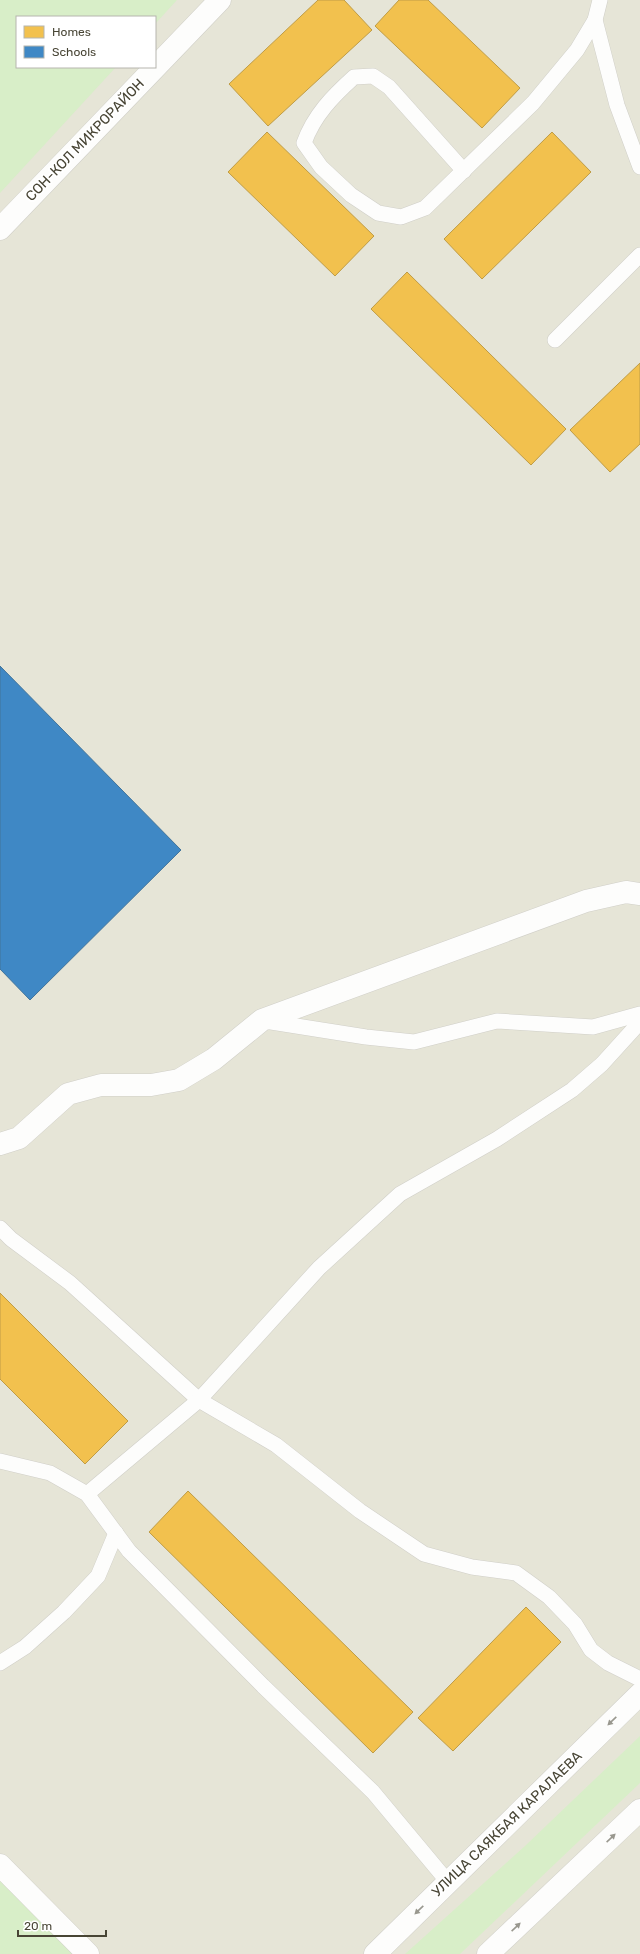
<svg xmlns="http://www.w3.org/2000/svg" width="640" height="1954" font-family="Rubik,sans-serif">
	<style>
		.residential { fill: #e6e5d7; fill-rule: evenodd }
		.green { fill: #d8eec8 }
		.homes { fill: #f2c14e; stroke: #bf9c46 }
		.schools { fill: #3f88c5; stroke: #42749a }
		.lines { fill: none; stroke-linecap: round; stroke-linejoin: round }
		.service-casing { stroke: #d0cfc8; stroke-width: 16 }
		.minor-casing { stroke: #d0cfc8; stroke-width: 23 }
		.tertiary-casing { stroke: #d0cfc8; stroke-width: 23 }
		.service { stroke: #fdfdfc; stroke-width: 15 }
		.minor { stroke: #fdfdfc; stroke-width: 22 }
		.tertiary { stroke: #fdfdfc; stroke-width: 22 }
		.oneway { fill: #99988f }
		.labels { text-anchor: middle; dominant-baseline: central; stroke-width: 4; stroke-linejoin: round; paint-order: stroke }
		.street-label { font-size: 14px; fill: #484535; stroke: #fff }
	</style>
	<rect width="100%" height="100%" fill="#f2f1ea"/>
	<path class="residential" d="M0,0H640V1954H0ZM17,17H155V67H17Z"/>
	<g class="green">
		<path d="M0,0H177L155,24V17H17V67H116L0,193Z"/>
		<path d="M640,1736V1783L460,1954H405L525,1846Z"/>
		<path d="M0,1874L82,1954H0Z"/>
	</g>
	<g class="homes">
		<path d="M318,0H344L372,30L268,126L229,84Z"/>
		<path d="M399,0H428L520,88L482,128L375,26Z"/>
		<path d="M267,132L374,236L335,276L228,172Z"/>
		<path d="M552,132L591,172L482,279L444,239Z"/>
		<path d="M407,272L566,429L531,465L371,309Z"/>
		<path d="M640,363V444L610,472L570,430Z"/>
		<path d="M0,1293L128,1421L85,1464L0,1379Z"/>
		<path d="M188,1491L413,1712L373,1753L149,1532Z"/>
		<path d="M526,1607L561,1642L453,1751L418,1718Z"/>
	</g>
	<path class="schools" d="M0,666L181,850L30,1000L0,969Z"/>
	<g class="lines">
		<defs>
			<g id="service">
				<path d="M595,20L617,105L640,167"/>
				<path d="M464,171L389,87L373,76L354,77C333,96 314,115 304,143L321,167L351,195L378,213L401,217L425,208L533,103L577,50L595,20L600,0"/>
				<path d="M555,340L640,255"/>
				<path d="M265,1021L366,1037L414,1042L497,1021L593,1027L640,1014"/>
				<path d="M0,1228L11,1239L70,1283L199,1400L276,1445L360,1511L424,1554L472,1567L516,1573L549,1597L575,1624L591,1650L608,1663L640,1679"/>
				<path d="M0,1461L50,1473L87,1494L129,1551L263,1686L373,1792L448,1882"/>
				<path d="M87,1494L199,1400L319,1268L400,1194L497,1139L572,1090L602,1064L640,1022"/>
				<path d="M0,1663L25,1647L64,1612L98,1576L116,1533"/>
			</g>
			<g id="minor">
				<path d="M0,229L220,0"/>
				<path d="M0,1144L19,1138L68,1094L101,1085H151L179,1080L214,1059L262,1020L586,901L626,892L640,894"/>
				<path d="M0,1865L88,1954"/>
			</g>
			<g id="tertiary">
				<path d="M375,1954L640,1694"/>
				<path d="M488,1954L640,1810"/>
			</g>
		</defs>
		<use href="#service" class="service-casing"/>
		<use href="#minor" class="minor-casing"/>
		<use href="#tertiary" class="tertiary-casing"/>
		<use href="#service" class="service"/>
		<use href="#minor" class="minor"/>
		<use href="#tertiary" class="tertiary"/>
	</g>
	<defs><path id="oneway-solid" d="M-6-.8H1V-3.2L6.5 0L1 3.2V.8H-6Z"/></defs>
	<g class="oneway">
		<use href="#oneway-solid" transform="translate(612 1721) rotate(136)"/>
		<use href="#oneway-solid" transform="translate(611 1838) rotate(-43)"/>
		<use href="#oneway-solid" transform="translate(419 1910) rotate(136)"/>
		<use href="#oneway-solid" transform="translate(516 1927) rotate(-43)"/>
	</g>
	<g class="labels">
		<g class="street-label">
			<text transform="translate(85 140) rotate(-46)">СОН-КОЛ МИКРОРАЙОН</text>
			<text transform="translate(507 1824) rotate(-44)">УЛИЦА САЯКБАЯ КАРАЛАЕВА</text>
		</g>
	</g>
	<rect x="16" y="16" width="140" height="52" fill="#ffffff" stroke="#b6b5ae"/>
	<rect x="24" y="26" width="20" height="12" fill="#f2c14e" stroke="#b6b5ae"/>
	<text x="52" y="36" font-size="12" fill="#484535">Homes</text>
	<rect x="24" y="46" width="20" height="12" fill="#3f88c5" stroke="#b6b5ae"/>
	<text x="52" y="56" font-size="12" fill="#484535">Schools</text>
	<path d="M18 1930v6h88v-6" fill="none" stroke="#484535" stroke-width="2"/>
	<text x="24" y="1930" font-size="12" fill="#484535" stroke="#ffffff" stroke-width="3" paint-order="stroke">20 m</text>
</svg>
